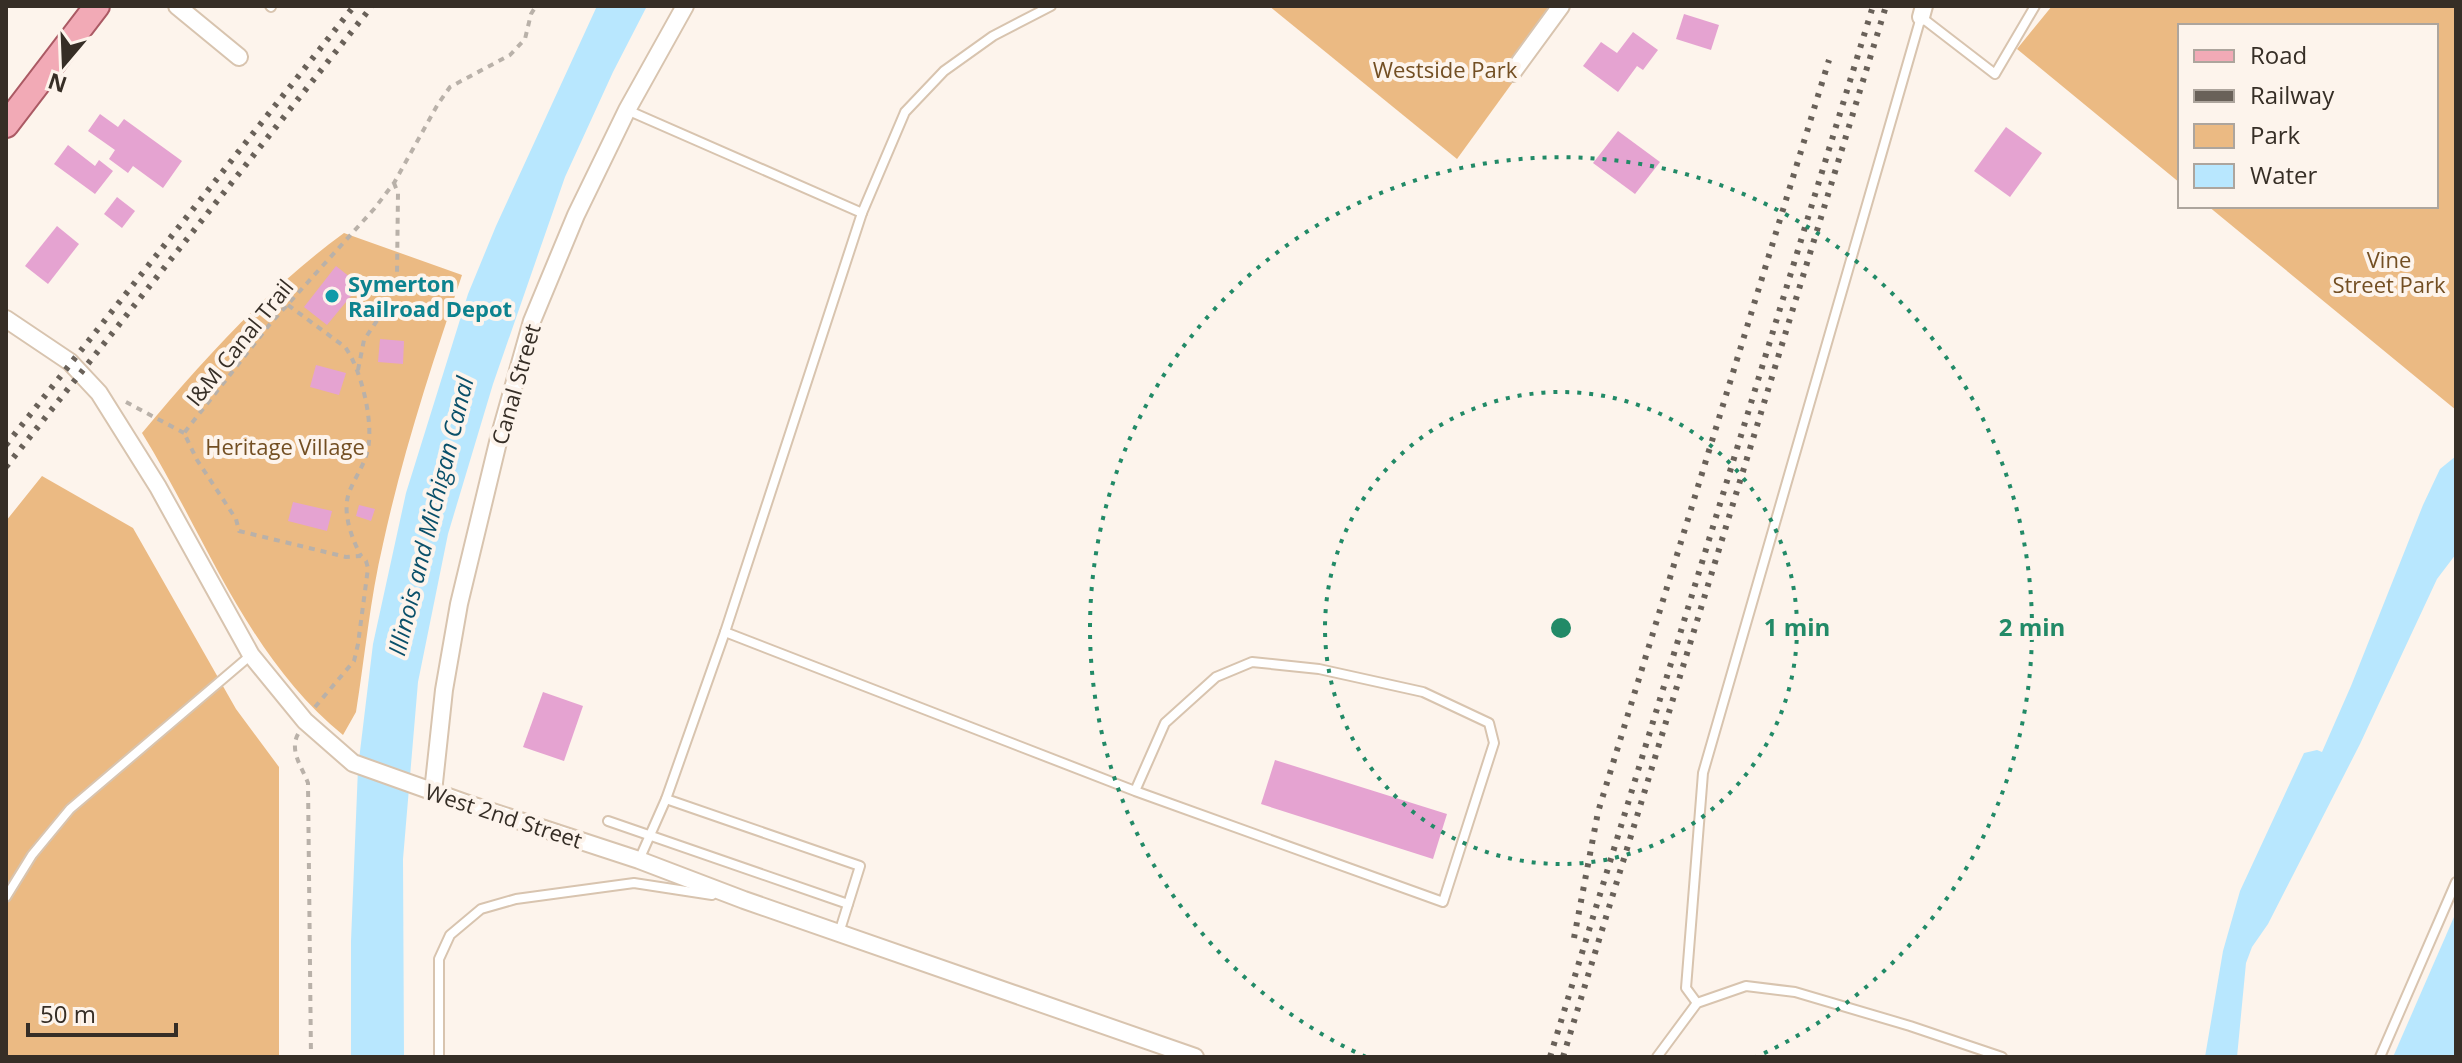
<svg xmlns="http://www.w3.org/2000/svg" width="2462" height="1063" font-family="'Open Sans',sans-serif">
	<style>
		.green { fill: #ebba83 }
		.water { fill: #b8e7fe }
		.building { fill: #e5a3d1 }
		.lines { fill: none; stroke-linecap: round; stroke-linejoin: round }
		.lane-casing { stroke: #d8c4af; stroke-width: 12 }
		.street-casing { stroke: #d8c4af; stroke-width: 20 }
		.primary-casing { stroke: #ab5a64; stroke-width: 28 }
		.path { stroke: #b9b1a9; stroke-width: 4; stroke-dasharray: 6 6; stroke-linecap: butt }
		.lane { stroke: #fff; stroke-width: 8 }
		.street { stroke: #fff; stroke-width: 16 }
		.primary { stroke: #f2aab6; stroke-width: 24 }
		.rail { stroke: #696159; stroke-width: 6; stroke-dasharray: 4 8; stroke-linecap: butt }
		.ring { fill: none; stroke: #228a67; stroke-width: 4; stroke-dasharray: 4 8 }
		.culture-dot { fill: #0f9aa8; stroke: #fdf4ec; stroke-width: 3 }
		.labels { text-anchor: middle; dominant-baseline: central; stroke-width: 8; stroke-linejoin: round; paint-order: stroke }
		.park-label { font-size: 22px; fill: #734f23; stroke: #fdf4ec }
		.culture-label { font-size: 22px; font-weight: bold; fill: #0d838f; stroke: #fdf4ec; text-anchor: start }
		.street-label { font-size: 22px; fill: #362e26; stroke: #fdf4ec }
		.water-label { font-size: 24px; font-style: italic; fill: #0a506a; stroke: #fdf4ec }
		.centre { fill: #228a67; stroke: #fdf4ec; stroke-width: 4 }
		.ring-label { font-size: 24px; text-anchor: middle; font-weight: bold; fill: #228a67; stroke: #fdf4ec; stroke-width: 8; stroke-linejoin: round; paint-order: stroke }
	</style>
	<rect width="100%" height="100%" fill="#fdf4ec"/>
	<g class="green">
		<path d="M1269,6H1568L1457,159Z"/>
		<path d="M2052,6H2456V410L2208,206H2436V26H2180V183L2017,49Z"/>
		<path d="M344,233L462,275C432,364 403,452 383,544C370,599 365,656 356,712L343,735C247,657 205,535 142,433C203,360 266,290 344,233Z"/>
		<path d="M42,476L133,528L236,709L279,767V1057H6V521Z"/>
	</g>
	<g class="water">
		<path d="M597,6H647L613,72L565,177L493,384L448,534L418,682L403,859L404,1057H351V941L358,768L373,644L406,493L468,294L496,226Z"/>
		<path d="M2456,456V554L2437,579L2360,744L2268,924L2252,947L2246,963L2237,1057H2205L2223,951L2240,891L2304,753L2317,750L2322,752L2351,686L2423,505L2440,469Z"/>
		<path d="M2456,913V1057H2393L2454,917Z"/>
	</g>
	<g class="building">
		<path d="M1684,14L1719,25L1711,50L1676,39Z"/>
		<path d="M1633,32L1658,50L1643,70L1637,66L1618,92L1583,66L1601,42L1617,53Z"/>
		<path d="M100,114L118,127L124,119L182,161L163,188L133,166L128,173L109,159L115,150L88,131Z"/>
		<path d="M2006,127L2042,153L2010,197L1974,171Z"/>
		<path d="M1618,131L1660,162L1635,194L1593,163Z"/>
		<path d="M68,145L95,166L99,160L113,171L95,194L54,164Z"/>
		<path d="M117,197L135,211L122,228L104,214Z"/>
		<path d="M57,226L79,244L48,284L25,266Z"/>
		<path d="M336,266L360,285L327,325L304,307Z"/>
		<path d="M380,339L404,341L403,364L378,362Z"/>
		<path d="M316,365L346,373L339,395L310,387Z"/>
		<path d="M293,502L332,511L327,531L288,521Z"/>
		<path d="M359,505L375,509L371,521L356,516Z"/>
		<path d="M543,692L583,706L564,761L523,747Z"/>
		<path d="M1275,760L1447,814L1433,859L1261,804Z"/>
	</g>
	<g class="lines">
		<defs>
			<g id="lane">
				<path d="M270,6L271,7"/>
				<path d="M627,110L862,213"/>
				<path d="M725,632L1135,791L1443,902L1494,743L1489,723L1423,692L1319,669L1252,662L1216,677L1165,723L1135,791"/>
				<path d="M666,799L860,866L839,933"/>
				<path d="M608,821L848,904"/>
				<path d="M639,860L666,799L725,632L862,213L905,112L944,71L993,36L1051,6"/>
				<path d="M6,897L32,855L70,809L251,655"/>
				<path d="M1697,1003L1686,988L1703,773L1921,17L1995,74L2035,6"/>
				<path d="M439,1057V959L450,935L481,909L516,899L634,883L712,895"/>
				<path d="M1657,1057L1697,1003L1746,986L1795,992L1910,1026L2002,1057"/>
				<path d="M2380,1057L2456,882"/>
			</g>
			<g id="street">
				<path d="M177,6L239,57"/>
				<path d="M1921,17L1924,6"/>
				<path d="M1512,73L1561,6"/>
				<path d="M6,319L70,362L99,393L158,487L251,655L305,721L353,763L468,804L639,860L744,900L1195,1057"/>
				<path d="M433,792L444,690L459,604L499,438L532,321L576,215L627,110L685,6"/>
			</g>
			<path id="primary" d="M6,125L97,6"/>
		</defs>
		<use href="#lane" class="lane-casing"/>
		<use href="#street" class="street-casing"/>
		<use href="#primary" class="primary-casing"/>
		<g class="path">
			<path d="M288,305L345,347C362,370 376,429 366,456C362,469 352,482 348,496C343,515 352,539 361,556"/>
			<path d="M358,370L364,340L390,301L395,291L397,274L398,193L394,183"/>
			<path d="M126,402L184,433"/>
			<path d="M315,707L354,661L358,644L368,568L366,561L361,556L346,557L239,531L236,519L197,460L184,433L270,324L374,209L394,183L438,104L450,87L510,55L525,39L531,14L536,6"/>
			<path d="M298,734C289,751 302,767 308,783L311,1057"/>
		</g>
		<use href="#lane" class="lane"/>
		<use href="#street" class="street"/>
		<use href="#primary" class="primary"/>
		<g class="rail">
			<path d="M6,445L354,6"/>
			<path d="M6,467L372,6"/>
			<path d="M1574,938L1598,812L1829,60"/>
			<path d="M1550,1057L1873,6"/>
			<path d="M1563,1057L1886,6"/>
		</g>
	</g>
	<g class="ring">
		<circle cx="1561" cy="628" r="236"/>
		<path d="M1366 1057A471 471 0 1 1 1756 1057"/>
	</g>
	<circle class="culture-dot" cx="332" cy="296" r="8"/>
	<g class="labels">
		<g class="park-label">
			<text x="1445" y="69">Westside Park</text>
			<text x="2389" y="259">Vine<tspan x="2389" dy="25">Street Park</tspan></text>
			<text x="285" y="446">Heritage Village</text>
		</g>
		<g class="culture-label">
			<text x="348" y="283">Symerton<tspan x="348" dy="25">Railroad Depot</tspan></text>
		</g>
		<g class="street-label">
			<text transform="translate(239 342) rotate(-51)">I&amp;M Canal Trail</text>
			<text transform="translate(515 384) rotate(-74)">Canal Street</text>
			<text transform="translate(504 815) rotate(18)">West 2nd Street</text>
		</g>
		<g class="water-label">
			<text transform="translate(430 516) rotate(-76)">Illinois and Michigan Canal</text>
		</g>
	</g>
	<circle cx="1561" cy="628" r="12" class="centre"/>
	<g class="ring-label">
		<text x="1797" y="636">1 min</text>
		<text x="2032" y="636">2 min</text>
	</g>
	<rect width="2462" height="1063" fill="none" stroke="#362e26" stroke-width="16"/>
	<rect x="2178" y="24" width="260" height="184" fill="#fdf4ec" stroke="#ada59d" stroke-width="2"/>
	<rect x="2194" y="50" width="40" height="12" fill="#f2aab6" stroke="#ada59d" stroke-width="2"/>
	<text x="2250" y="64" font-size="24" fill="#362e26">Road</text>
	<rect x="2194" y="90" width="40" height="12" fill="#696159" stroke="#ada59d" stroke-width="2"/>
	<text x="2250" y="104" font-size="24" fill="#362e26">Railway</text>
	<rect x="2194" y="124" width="40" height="24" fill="#ebba83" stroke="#ada59d" stroke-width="2"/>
	<text x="2250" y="144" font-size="24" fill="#362e26">Park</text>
	<rect x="2194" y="164" width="40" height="24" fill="#b8e7fe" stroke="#ada59d" stroke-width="2"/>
	<text x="2250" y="184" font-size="24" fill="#362e26">Water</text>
	<g transform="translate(64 64) rotate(199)" stroke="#fdf4ec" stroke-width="6" paint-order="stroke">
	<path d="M0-6L14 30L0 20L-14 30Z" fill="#362e26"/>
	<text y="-12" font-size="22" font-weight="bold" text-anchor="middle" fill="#362e26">N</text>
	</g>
	<path d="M28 1023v12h148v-12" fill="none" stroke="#362e26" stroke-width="4"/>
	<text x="40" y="1023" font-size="24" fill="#362e26" stroke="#fdf4ec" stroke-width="6" paint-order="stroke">50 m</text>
</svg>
